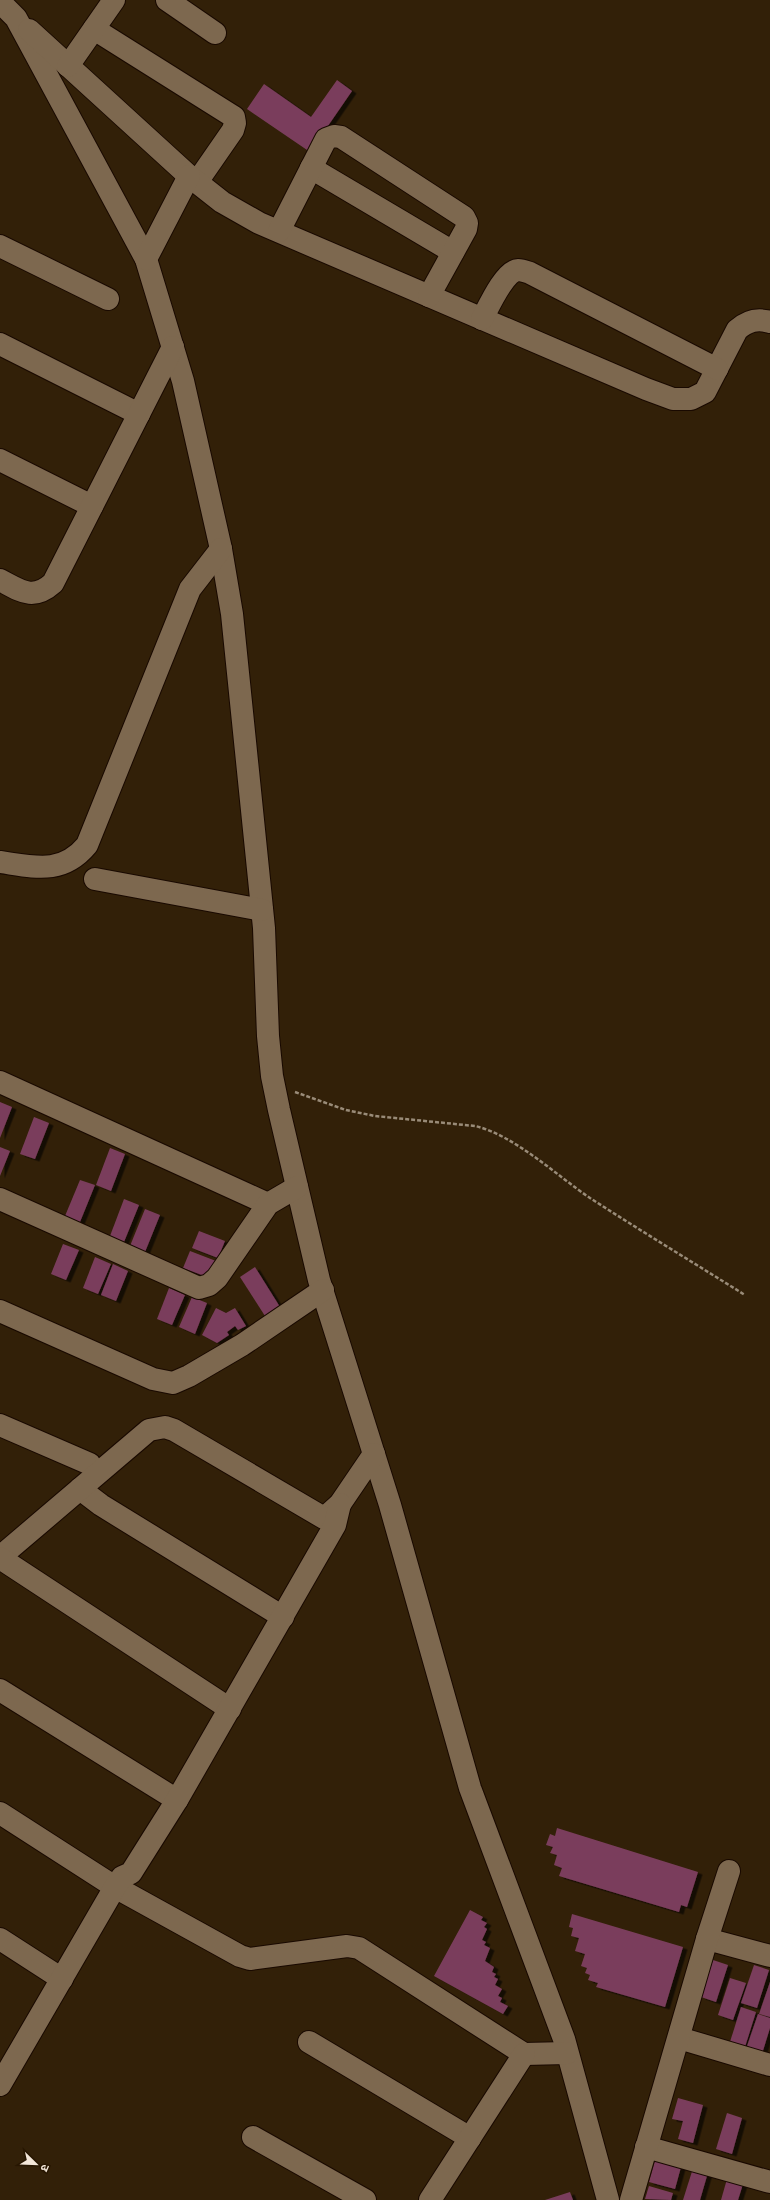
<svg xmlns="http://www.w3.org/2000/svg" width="770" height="2200" font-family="'Public Sans','Noto Sans Devanagari',sans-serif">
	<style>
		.building { fill: #7a3e5c; filter: url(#shadow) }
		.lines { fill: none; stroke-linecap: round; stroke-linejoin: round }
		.minor-casing { stroke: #190900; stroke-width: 24 }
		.path { stroke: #998b78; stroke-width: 2.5; stroke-dasharray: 4 2; stroke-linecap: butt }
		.minor { stroke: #7d684f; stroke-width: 22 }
	</style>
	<defs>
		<filter id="shadow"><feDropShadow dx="4.5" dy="2.5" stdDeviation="0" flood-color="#0009"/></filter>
	</defs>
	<rect width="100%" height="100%" fill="#322008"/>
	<g class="building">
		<path d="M337,80L352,91L310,152L247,109L264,84L311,117Z"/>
		<path d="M0,1102L12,1107L0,1138Z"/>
		<path d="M34,1117L49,1123L35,1159L20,1154Z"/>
		<path d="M0,1147L10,1151L0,1176Z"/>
		<path d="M110,1148L125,1154L111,1191L96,1185Z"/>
		<path d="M80,1180L95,1185L80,1222L65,1216Z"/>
		<path d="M124,1199L139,1205L124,1242L110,1236Z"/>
		<path d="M145,1209L160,1215L145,1252L130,1246Z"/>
		<path d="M199,1231L225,1241L218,1258L192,1248Z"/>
		<path d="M63,1244L79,1250L66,1280L51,1274Z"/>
		<path d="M190,1251L216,1261L210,1278L183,1268Z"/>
		<path d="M95,1257L111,1264L98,1294L83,1288Z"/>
		<path d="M113,1264L128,1271L116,1301L101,1295Z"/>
		<path d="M255,1267L280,1307L265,1316L240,1277Z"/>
		<path d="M169,1288L185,1295L172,1325L157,1319Z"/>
		<path d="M192,1297L207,1303L195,1334L179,1327Z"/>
		<path d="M216,1308L226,1313L235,1308L246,1326L238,1330L235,1326L227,1332L229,1335L217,1343L202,1335Z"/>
		<path d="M557,1828L698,1872L687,1907L681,1905L679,1912L559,1876L562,1868L554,1865L557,1855L550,1853L553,1847L546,1845L550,1834L555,1836Z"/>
		<path d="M470,1910L483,1917L481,1920L487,1923L484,1927L487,1929L482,1940L486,1942L484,1945L490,1948L485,1961L494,1967L492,1972L496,1974L494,1977L498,1979L495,1985L502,1989L498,1996L502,1998L500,2002L508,2006L503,2014L434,1976Z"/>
		<path d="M572,1914L683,1947L665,2007L596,1987L598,1983L588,1980L590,1975L585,1973L587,1968L581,1966L585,1954L575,1951L579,1938L571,1936L573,1928L569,1927Z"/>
		<path d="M713,1960L728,1965L716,2002L701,1997Z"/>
		<path d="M754,1965L769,1970L757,2008L741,2003Z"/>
		<path d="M730,1978L746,1983L733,2020L718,2015Z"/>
		<path d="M770,1982V2017L759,2014Z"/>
		<path d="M741,2007L756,2012L744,2050L729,2045Z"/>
		<path d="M758,2014L770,2018V2028L761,2057L745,2052Z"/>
		<path d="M678,2098L703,2105L693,2143L678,2139L683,2121L672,2119Z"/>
		<path d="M727,2113L742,2118L732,2154L716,2149Z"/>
		<path d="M655,2161L681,2167L675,2189L649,2182Z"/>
		<path d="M694,2165L709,2169L700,2200H683Z"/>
		<path d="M727,2179L743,2184L738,2200H721Z"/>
		<path d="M649,2186L673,2193L671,2200L645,2199Z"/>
		<path d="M570,2192L573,2200H545Z"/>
	</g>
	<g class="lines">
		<defs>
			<g id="minor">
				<path d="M167,0L215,33"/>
				<path d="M0,2L16,18L146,259L183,381L221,549L232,614L264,928L268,1036L272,1076L279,1110L319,1280L390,1505L470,1788L564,2039L608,2200"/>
				<path d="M94,29L234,117L235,123L233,130L197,182"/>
				<path d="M29,30L189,176L222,202L259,223L646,389L673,399H691L705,392L737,330C747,321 757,318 770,322"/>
				<path d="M68,66L114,0"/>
				<path d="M311,168L453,252"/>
				<path d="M279,231L326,139L334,136L341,137L464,217L467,223L466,229L429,296"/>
				<path d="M0,246L108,299"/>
				<path d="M146,259L189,176"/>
				<path d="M482,319C488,308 505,270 518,270C522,270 527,272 530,273L717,369"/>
				<path d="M0,344L139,414"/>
				<path d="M0,460L92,506"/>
				<path d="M0,580C21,591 33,601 53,583L173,347"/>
				<path d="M0,862C35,867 62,875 87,845L190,589L221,549"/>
				<path d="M95,879L262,910"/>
				<path d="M0,1082L268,1204"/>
				<path d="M0,1199L199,1288L209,1285L217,1278L268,1204L297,1187"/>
				<path d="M0,1311L153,1379L173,1383L189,1376L242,1345L323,1290"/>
				<path d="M0,1425L90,1464"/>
				<path d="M80,1489L101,1505L283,1617"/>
				<path d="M330,1513L340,1504L374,1454"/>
				<path d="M0,1557L149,1430L165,1427L174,1430L324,1518"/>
				<path d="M0,1558L230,1709"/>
				<path d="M0,1690L177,1800"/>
				<path d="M0,1813L115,1887L240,1956L250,1959L347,1946L359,1948L524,2054L567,2053"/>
				<path d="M0,1939L62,1979"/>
				<path d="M707,1939L770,1956"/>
				<path d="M679,2038L770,2065"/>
				<path d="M309,2042L470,2138"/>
				<path d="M0,2085L115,1887L122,1877L131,1873L177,1800L335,1525L340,1504"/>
				<path d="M253,2137L365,2200"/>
				<path d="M646,2147L770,2182"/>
				<path d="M430,2200L524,2054"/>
				<path d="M631,2200L707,1939L729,1871"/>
			</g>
		</defs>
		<use href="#minor" class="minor-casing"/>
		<path class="path" d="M295,1092L346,1110L375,1116L475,1126C514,1135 556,1175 590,1198C641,1231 694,1263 745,1295"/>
		<use href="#minor" class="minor"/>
	</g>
	<g transform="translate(36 2164) rotate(113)" stroke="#271601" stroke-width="3" paint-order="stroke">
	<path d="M0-3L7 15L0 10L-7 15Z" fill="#f3e7d9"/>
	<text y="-6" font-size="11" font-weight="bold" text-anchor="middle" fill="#f3e7d9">उ</text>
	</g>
</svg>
